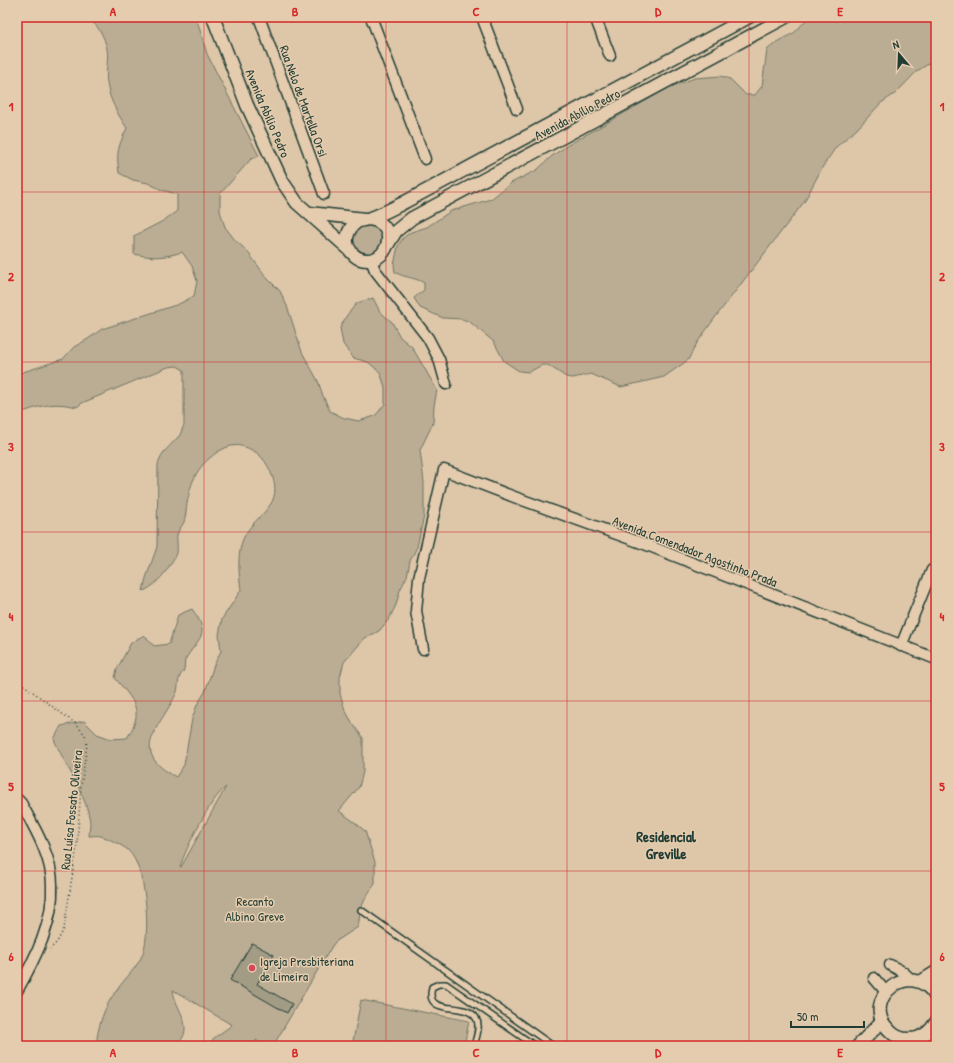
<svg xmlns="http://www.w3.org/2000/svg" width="953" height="1063" font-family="'Patrick Hand',sans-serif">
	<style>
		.green { fill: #bbad94; stroke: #6d7564; fill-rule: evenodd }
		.building { fill: #a39c85; stroke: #1f3d34 }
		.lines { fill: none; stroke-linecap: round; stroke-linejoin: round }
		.service-casing { stroke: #1f3d34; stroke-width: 8 }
		.minor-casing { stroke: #1f3d34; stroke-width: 13 }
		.tertiary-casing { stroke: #1f3d34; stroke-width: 15 }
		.path { stroke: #1f3d34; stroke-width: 1.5; stroke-dasharray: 1 3; stroke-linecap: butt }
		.service { stroke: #e6ccae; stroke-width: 5 }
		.minor { stroke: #e6ccae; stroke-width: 10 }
		.tertiary { stroke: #e6ccae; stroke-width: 12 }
		.grid { fill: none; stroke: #d62828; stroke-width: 1; stroke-opacity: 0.55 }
		.poi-dot { fill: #d1495b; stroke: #e6ccae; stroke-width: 1.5 }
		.labels { text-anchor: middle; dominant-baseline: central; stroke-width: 3; stroke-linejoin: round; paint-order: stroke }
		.street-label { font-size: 13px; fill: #1f3d34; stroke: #e6ccae }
		.park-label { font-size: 13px; fill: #274339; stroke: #e6ccae }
		.poi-label { font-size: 13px; fill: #1f3d34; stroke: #e6ccae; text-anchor: start }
		.quarter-label { font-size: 15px; font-weight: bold; fill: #1f3d34; stroke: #e6ccae }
		.neatline { fill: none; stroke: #d62828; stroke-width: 1.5 }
		.grid-label { font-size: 13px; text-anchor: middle; font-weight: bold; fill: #d62828 }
	</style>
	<rect width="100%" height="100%" fill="#dec6a9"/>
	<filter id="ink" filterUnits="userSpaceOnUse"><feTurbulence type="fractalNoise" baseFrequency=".025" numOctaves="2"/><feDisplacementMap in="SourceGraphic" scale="8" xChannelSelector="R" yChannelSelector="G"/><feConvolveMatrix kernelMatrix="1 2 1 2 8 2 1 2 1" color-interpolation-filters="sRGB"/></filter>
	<g filter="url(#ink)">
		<g class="green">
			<path d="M86,17H196L207,54L259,156L251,159L220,194V211L225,227L235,240L247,251L267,278L280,291L287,306L302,352L318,381L323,396L330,411L344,418L359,421L375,416L385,404V387L380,372L368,362L353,358L343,344L340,328L347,315L357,303L373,298L380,312L392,322L400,337L412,347L437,390L434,406L433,423L420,450L424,482V516L417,547L410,561L407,576L400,590L396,605L389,619L379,631L365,638L344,662L340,677V694L345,710L353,724L363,738V772L359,787L339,811L353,821L365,831L375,862V884L367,895L361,908L358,927L335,942L332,946L273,1046H265L256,1040V1046H207L214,1038L232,1025L173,990C175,1010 197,1027 176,1046H96C98,1026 104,1006 117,990C125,978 138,967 143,953C151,930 146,867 128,850C123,846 106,837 101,836C97,835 92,836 89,836C89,832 90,827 90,823C88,797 64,764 54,739L61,726L84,721L97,734L111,739L127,738C145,710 134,701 115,678L117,669L131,643L144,635L154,646L169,644L178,615L192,609C212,636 198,637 185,660C184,663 185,665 184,669C184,672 181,673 180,676C177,682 179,689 176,694C160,728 127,751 176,777L184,765L192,719L197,705L205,692L214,665L221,651L219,635L222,619L241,590C239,574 237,558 242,542C251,515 283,510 273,478C267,461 259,450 241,446C233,444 223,448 216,453C197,467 191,480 187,504C186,509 186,516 184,522C182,526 178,530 177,535C176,541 179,548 176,553C172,565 156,587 143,591L146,578L157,547L158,464L163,453L180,435L184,425V370L177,366L168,367L82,403L77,407C51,401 41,406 17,414V374L63,359L74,347L88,339L102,329L179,304L194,296L197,281L192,266L182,252C162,258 154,258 134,254V236L163,221L177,211V194L162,190L148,183L133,180L119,173C116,152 118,147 127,128C118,115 109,99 107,83C105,72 109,60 107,49C105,37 97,23 86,17ZM226,787L181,867H180C185,849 212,796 226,787Z"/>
			<path d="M809,17H936V59L917,71L896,93L881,103L857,129L836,147L823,166L804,202L714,319L697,343L688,360L664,377L621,387L591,374L573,378L566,377L548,365H542L529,372L519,371L504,361L494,342L470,322L462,319L443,318L420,308L414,298L424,290V283C415,277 404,278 395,272L394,265L398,246L403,238L411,232L427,227L451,211L491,199L511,183L537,170L552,156L568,145L670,87L695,78L721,76L730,79L746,95H755L762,86L767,50L778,41L794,33Z"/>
			<circle cx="368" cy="239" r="15"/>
			<path d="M361,1000L469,1021L464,1046H352Z"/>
		</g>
		<path class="building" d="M252,943L274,955L257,984L292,1004L287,1013L230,980Z"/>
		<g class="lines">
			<defs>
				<g id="service">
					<path d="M361,910L553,1046"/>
					<path d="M474,1046C476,1038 481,1026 476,1018C465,1000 424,1018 432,987L439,984H446L535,1046"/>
				</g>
				<g id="minor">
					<path d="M259,17L324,194"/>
					<path d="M371,17L425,159"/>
					<path d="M482,17L517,109"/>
					<path d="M595,17L610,56"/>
					<path d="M371,260L375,270L428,338L439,359L446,384"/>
					<path d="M901,646L932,570"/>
					<path d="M423,649L416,611L419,578L444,470L517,498L647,545L936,659"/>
					<path d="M17,799L21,803C34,827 52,856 52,885C54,922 35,959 17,991"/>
					<path d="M890,965L903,972L913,981"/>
					<path d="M874,978L886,992"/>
					<path d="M933,1027L936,1044"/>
				</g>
				<g id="tertiary">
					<path d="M213,17L247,105L282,181L297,203L350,250"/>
					<path d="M309,213L365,219"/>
					<path d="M368,219C370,219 374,220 377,221C400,233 384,269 358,258C353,255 348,249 347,243C346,236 350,226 357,222C360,220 364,220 368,219C381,215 393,208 405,202L749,17"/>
					<path d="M388,244L396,231L412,218L786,17"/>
					<path d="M920,982L936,972"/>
					<path d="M936,997C912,956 858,1000 889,1030C894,1036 901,1039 909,1039C921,1039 930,1032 936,1022"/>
					<path d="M858,1046L882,1021"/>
				</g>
			</defs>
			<use href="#service" class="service-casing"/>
			<use href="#minor" class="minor-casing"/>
			<use href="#tertiary" class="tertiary-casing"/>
			<path class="path" d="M17,680L76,724L85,735L87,745L81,786L77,845L64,929L57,942L50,949"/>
			<use href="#service" class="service"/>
			<use href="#minor" class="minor"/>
			<use href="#tertiary" class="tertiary"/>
		</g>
	</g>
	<path class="grid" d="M204,17V1046M386,17V1046M567,17V1046M749,17V1046M17,192H936M17,362H936M17,532H936M17,701H936M17,871H936"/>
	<circle class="poi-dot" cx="252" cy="968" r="4"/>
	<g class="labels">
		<g class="street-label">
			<text transform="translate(304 101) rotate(70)">Rua Nelo de Martella Orsi</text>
			<text transform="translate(268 113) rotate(67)">Avenida Abílio Pedro</text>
			<text transform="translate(577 114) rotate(-28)">Avenida Abílio Pedro</text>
			<text transform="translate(695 551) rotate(21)">Avenida Comendador Agostinho Prada</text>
			<text transform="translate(71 810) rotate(-84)">Rua Luísa Fossato Oliveira</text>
		</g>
		<g class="park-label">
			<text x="255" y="901">Recanto<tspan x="255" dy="15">Albino Greve</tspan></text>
		</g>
		<g class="poi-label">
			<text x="260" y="961">Igreja Presbiteriana<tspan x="260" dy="15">de Limeira</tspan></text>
		</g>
		<g class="quarter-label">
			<text x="666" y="836">Residencial<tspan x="666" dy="17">Greville</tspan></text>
		</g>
	</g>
	<rect width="953" height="1063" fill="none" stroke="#e6ccae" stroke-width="44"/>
	<g transform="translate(899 54) rotate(341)" stroke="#e6ccae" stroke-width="3" paint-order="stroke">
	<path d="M0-3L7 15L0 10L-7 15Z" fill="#1f3d34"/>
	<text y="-6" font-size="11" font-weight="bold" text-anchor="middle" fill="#1f3d34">N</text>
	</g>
	<path d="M791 1021v6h73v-6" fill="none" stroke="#1f3d34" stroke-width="2"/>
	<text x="797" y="1021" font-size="12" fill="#1f3d34" stroke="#e6ccae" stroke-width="3" paint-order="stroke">50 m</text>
	<rect x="22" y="22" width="909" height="1019" class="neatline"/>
	<g class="grid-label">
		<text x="113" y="16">A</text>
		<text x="295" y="16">B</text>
		<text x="476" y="16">C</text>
		<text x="658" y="16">D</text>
		<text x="840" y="16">E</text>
		<text x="11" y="111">1</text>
		<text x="942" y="111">1</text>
		<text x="11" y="281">2</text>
		<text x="942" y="281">2</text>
		<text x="11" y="451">3</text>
		<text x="942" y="451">3</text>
		<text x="11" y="621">4</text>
		<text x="942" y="621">4</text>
		<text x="11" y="791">5</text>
		<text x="942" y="791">5</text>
		<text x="11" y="961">6</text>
		<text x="942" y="961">6</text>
		<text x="113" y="1057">A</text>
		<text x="295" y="1057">B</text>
		<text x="476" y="1057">C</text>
		<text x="658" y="1057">D</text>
		<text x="840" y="1057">E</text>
	</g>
</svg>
